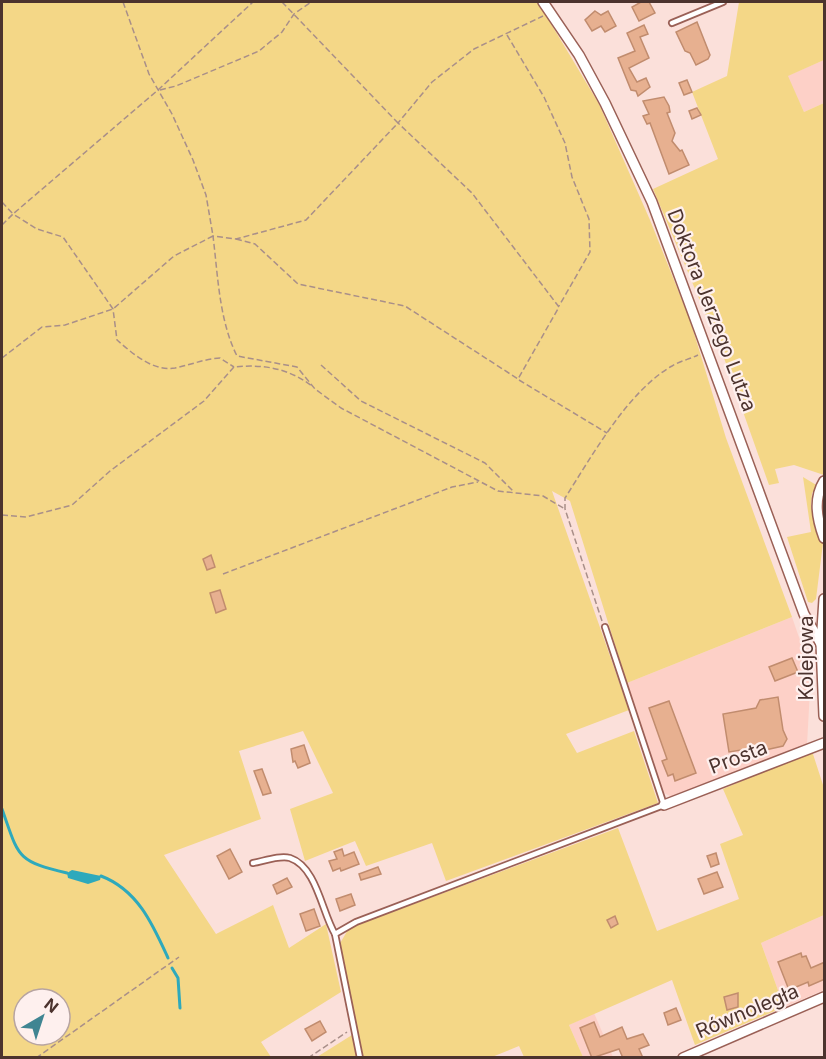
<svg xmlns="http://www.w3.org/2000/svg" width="826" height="1059" font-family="Inter,sans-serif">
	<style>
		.built { fill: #fdd0c7 }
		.green { fill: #f4d787; fill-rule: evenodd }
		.water { fill: #2ea9bc }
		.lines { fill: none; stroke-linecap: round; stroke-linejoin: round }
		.stream { stroke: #2ea9bc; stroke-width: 3 }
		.building { fill: #e7b090; stroke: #c18c6e; stroke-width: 1.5 }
		.service-casing { stroke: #9a6056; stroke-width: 8 }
		.minor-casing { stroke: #9a6056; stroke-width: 12 }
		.path { stroke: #a98f89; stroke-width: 1.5; stroke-dasharray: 6 3; stroke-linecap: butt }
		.service { stroke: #fff; stroke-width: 4.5 }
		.minor { stroke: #fff; stroke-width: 9 }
		.labels { text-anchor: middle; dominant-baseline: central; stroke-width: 4.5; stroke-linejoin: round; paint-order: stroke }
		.street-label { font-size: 20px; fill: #4c332e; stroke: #fef0ee }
	</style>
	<rect width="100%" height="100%" fill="#fbe0da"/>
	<g class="built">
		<path d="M824,60V103L804,112L787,76Z"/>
		<path d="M792,617L811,672L807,745L672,797L664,793L627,683Z"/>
		<path d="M824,915V990L784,1007L761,943Z"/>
		<path d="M594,1013L613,1057H583L569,1025Z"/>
	</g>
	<g class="green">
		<path d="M2,2H538L599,104L650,220L690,320L726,438L792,617L627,683L570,501L552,491L629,710L566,734L577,753L634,731L658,803L446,881L432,843L366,866L355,841L305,861L290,809L333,793L303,731L239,751L261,819L164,855L216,934L273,905L289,948L326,924L341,992L261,1042L271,1057H2ZM24,999H60V1035H24Z"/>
		<path d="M739,2H824V60L788,76L804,112L824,103V475L794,465L775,469L779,483L769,485L724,358L653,189L718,159L692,92L727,76Z"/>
		<path d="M803,477L818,486L812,493L811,506L815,529L823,543L816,599L812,603L808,602L787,537L811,532Z"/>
		<path d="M812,751L824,788V915L761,943L784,1007L695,1045L672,980L569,1025L583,1057H524L519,1046L492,1057H363L339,945L349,928L618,828L657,931L739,899L720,844L743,835L723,789Z"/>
		<path d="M352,1035L357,1057H317Z"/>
	</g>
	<path class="water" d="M72,870L101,876L100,880L88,884L68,878L67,873Z"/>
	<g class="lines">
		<g class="stream">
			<path d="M2,809C19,857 16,861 67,873"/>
			<path d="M101,876C138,890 153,925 168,958"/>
			<path d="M172,968L178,978L180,1008"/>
		</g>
	</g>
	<g class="building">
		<path d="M641,2H649L655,13L639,21L632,7Z"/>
		<path d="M595,11L601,15L608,11L616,26L605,32L601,26L592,31L585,20Z"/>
		<path d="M697,22L710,55L708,59L696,65L690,53L685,51L676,32Z"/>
		<path d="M644,25L648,34L640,37L649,58L629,68L637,82L646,78L650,87L638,96L636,91L631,90L618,58L635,51L627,33Z"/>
		<path d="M687,80L692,92L684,95L679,83Z"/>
		<path d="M664,97L669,106L670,112L667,113L675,133L672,141L680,151L682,150L689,165L669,174L650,123L647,124L643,116L649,114L643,101Z"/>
		<path d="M697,108L701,115L692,119L689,111Z"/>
		<path d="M211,555L215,567L207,570L203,559Z"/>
		<path d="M220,590L226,609L216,613L210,593Z"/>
		<path d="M792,658L798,672L775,681L769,667Z"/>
		<path d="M778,697L783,730L787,739L783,746L761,751L760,747L729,752L723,714L756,708L760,700Z"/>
		<path d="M669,701L696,773L675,781L673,774L668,776L662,761L667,759L649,708Z"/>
		<path d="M304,745L310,763L298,768L295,761L293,762L291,749Z"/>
		<path d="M262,769L271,793L263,795L254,771Z"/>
		<path d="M230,849L242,872L229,879L217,856Z"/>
		<path d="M342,849L344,856L354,852L359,864L341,871L340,868L333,871L329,861L337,859L334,852Z"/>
		<path d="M716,853L719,864L711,867L707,856Z"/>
		<path d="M378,867L381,874L361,880L359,874Z"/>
		<path d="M717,872L723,887L704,894L698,879Z"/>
		<path d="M287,878L292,887L277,894L273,885Z"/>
		<path d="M351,894L355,905L340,911L336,899Z"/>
		<path d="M314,909L320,926L306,931L300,914Z"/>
		<path d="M615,916L618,924L611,928L607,920Z"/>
		<path d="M801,953L802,957L806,956L811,968L825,962V979L809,986L808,982L789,990L778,962Z"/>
		<path d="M738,993V1007L727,1010L724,997Z"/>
		<path d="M676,1008L681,1020L668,1025L664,1013Z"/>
		<path d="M320,1021L326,1032L312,1041L305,1029Z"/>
		<path d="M594,1022L600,1037L622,1027L627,1039L643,1034L649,1045L639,1049L643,1058H623L619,1049L592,1058L580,1028Z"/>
	</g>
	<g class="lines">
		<defs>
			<g id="service">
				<path d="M672,23L723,2"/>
				<path d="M253,863C264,861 280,855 290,858C317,867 322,913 335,934"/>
				<path d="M360,1058L335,934L356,922L664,805L605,627"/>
			</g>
			<g id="minor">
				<path d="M543,2L579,55L605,103L652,202L804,614L821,644"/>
				<path d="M824,481C813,499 817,519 824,538"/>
				<path d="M824,599L821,644L824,716"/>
				<path d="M664,805L824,743"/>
				<path d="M683,1058L824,997"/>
			</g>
		</defs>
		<use href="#service" class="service-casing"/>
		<use href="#minor" class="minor-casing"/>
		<g class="path">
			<path d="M282,2L398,123L306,220L236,239L213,236C218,276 219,320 237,356L297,367L315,389L341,408L479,481L498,491L543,496L565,509"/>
			<path d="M507,35L544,97L565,143L572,177L589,219L590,252L559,306"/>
			<path d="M160,90L176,86L259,51L282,32L294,14L311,2"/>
			<path d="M2,202L13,214L158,90L253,2"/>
			<path d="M2,225L13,214L37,229L63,237L113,309L117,340C132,353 153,372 175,368C190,365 204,359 220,358L234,367"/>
			<path d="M236,239L255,244L298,284L405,306L518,379L559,307L472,193L398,123L432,82L474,49L543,16"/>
			<path d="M2,358L42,327L65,325L113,309L174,256L213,236L206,195L193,160L172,114L149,74L123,2"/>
			<path d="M321,365L361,401L485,463L514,492"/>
			<path d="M519,380L607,433"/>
			<path d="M2,515L26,517L72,505L110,471L204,401L234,367C263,364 288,368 312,386"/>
			<path d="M223,574L452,487L478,482"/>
			<path d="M602,621L565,509V498C592,456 628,391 672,366C680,361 690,359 698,355"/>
			<path d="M36,1058L179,957"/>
			<path d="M308,1058L347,1032"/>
		</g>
		<use href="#service" class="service"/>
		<use href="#minor" class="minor"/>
	</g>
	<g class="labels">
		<g class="street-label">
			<text transform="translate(712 310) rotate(69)">Doktora Jerzego Lutza</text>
			<text transform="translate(806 658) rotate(-90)">Kolejowa</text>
			<text transform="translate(738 757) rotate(-21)">Prosta</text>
			<text transform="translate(747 1011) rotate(-23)">Równoległa</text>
		</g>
	</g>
	<rect width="826" height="1059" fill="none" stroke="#4c332e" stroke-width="6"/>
	<g transform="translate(42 1017) rotate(39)"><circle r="28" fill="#fef0ee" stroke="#b7a4a1" stroke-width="1.5"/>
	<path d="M0-4.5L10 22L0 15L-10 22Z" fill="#408592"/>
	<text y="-9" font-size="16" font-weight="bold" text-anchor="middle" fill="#4c332e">N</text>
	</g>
</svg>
